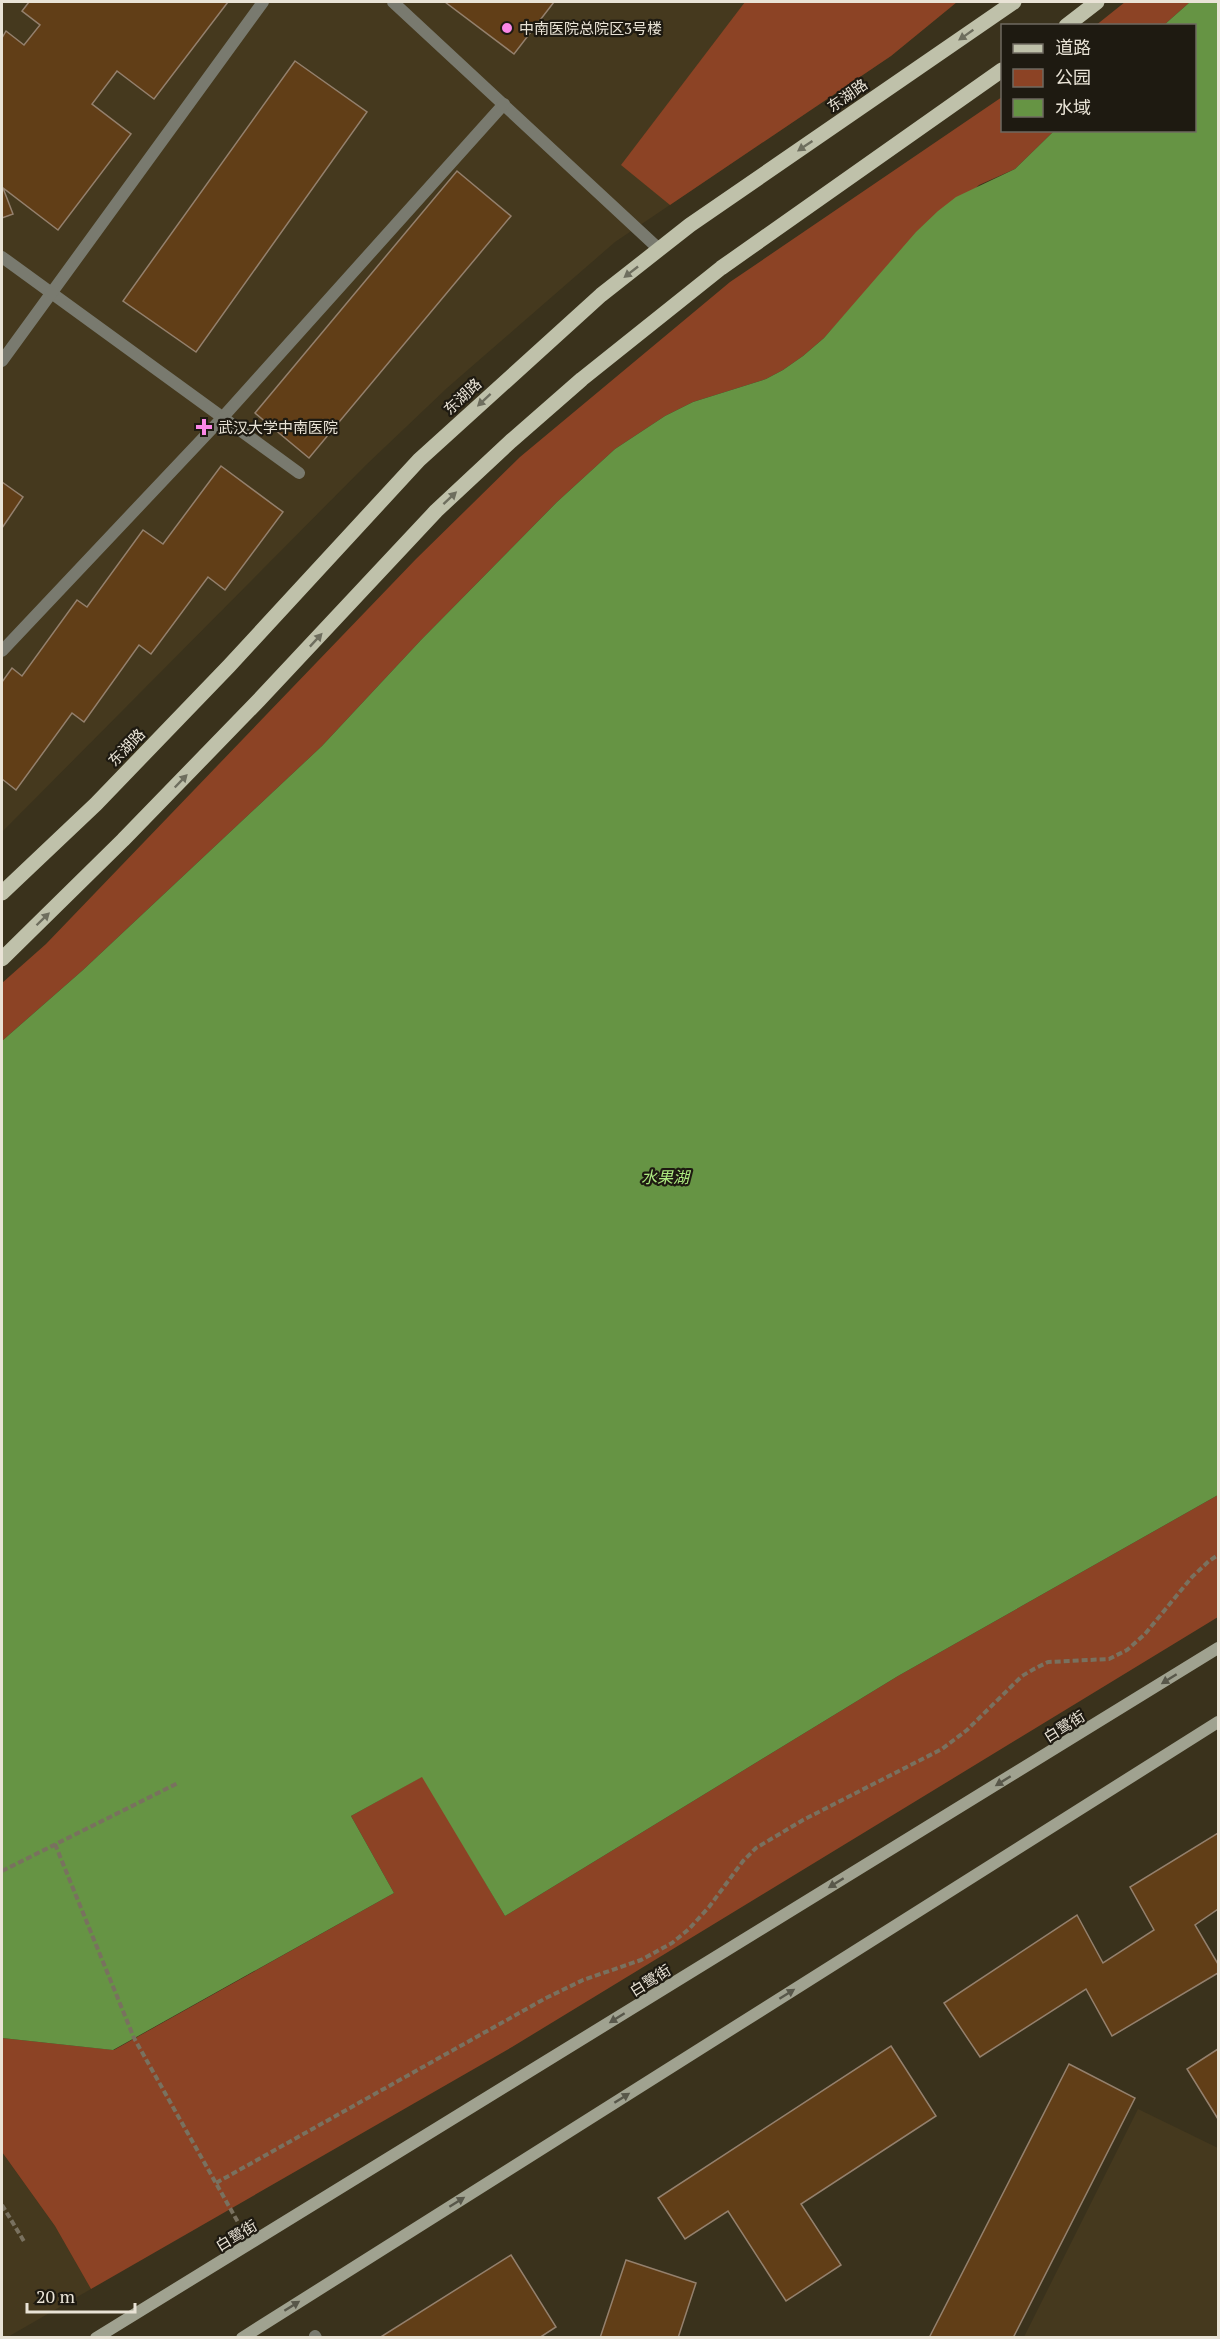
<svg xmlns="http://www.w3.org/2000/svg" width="1220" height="2339" font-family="'PT Serif','Noto Sans SC',serif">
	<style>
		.built { fill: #45391e }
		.green { fill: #8c4325 }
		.water { fill: #669444 }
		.building { fill: #613e17; stroke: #94806d; stroke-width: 1.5 }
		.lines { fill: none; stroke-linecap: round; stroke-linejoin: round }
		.path { stroke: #79715f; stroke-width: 4; stroke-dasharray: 6 3; stroke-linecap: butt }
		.service { stroke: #797a6f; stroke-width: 12 }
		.secondary { stroke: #a0a290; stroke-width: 12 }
		.primary { stroke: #bfc1aa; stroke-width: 15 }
		.oneway { fill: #6e6e5e }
		.oneway2 { fill: #58574a }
		.poi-dot { fill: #fa87e6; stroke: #1e1a11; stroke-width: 2 }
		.labels { text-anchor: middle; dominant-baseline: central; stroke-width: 4.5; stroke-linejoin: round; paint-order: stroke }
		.poi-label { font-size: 15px; fill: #e9e3d6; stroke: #1e1a11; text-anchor: start }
		.street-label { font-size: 15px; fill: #e9e3d6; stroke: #1e1a11 }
		.water-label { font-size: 16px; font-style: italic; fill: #adea80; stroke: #1e1a11 }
	</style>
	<rect width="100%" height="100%" fill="#3a321c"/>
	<g class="built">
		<path d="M2,2H957L891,56L615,242L447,388L366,465L2,832Z"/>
		<path d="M1138,2109L1218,2148V2337H1024Z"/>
		<path d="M2,2152L55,2226L91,2289L6,2338L2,2337Z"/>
	</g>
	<g class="green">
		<path d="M745,2H957L891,56L670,205L621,165Z"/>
		<path d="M1125,2H1190L1164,25L1095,26Z"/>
		<path d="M1002,97V130L1054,131L1015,169L979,185L849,310L824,338L803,356L783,370L766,379L693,402L665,416L615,449L557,502L421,640L322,746L83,970L2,1041V983L46,944L416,559L520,457L730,282Z"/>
		<path d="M1218,1495V1617L512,2047L91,2289L55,2226L2,2152V2038L114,2050L394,1893L351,1816L423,1776L505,1916L898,1676Z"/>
	</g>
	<path class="water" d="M1190,2H1218V1495L898,1676L505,1916L422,1777L351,1816L394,1893L113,2050L2,2038V1041L83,970L322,746L421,640L557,502L615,449L665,416L693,402L766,379L783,370L803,356L824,338L916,232L938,211L956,197L1015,169L1054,131L1194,130V26L1164,25Z"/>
	<g class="building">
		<path d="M29,2H228L154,99L117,71L92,104L131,134L58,230L3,188L13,214L2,218V38L6,31L24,45L40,25L22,11Z"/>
		<path d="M445,2H554L514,54Z"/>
		<path d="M295,61L367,112L196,352L123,301Z"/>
		<path d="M457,171L511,216L309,458L255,413Z"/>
		<path d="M221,466L283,512L225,590L208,577L151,654L139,645L84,722L72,713L16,790L2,779V682L12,668L22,676L77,600L87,607L143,530L163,544Z"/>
		<path d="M2,482L23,497L2,528Z"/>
		<path d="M1218,1833V1909L1195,1925L1218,1964V1973L1112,2036L1086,1989L980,2057L944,2003L1077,1915L1103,1963L1154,1930L1130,1887Z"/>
		<path d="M891,2046L936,2116L801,2204L841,2265L786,2301L728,2211L685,2239L658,2198Z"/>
		<path d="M1218,2049V2119L1187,2069Z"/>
		<path d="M1069,2064L1135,2098L1013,2338H929Z"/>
		<path d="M511,2255L556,2327L539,2338H379Z"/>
		<path d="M626,2260L696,2283L678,2338H600Z"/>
	</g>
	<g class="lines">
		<g class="path">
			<path d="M55,1844L134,2038L239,2224"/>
			<path d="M2,1871L178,1783"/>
			<path d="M216,2183L546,1998L583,1980L641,1960L672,1943L689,1929L709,1907L743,1861L756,1848L803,1820L942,1749L967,1730L1022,1676L1034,1669L1048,1662L1109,1659L1127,1650L1145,1634L1192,1577L1209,1561L1218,1555"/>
			<path d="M2,2205L25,2243"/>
		</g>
		<g class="service">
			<path d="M393,2L660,250"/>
			<path d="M2,257L299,473"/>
			<path d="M2,361L263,2"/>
			<path d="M2,651L223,417L504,104"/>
			<path d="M315,2336L316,2338"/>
		</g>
		<g class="secondary">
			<path d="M96,2338L1218,1648"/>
			<path d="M242,2338L1218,1722"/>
		</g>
		<g class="primary">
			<path d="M1066,26L1097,2"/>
			<path d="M2,893L96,804L229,666L419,460L601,295L690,225L1014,2"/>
			<path d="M2,959L123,840L259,700L436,511L511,441L582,379L721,268L1002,70"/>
		</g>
	</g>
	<defs><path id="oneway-solid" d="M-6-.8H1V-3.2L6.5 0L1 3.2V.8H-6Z" transform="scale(1.5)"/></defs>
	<g class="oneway">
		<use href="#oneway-solid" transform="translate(966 35) rotate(145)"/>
		<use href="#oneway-solid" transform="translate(805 146) rotate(146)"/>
		<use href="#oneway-solid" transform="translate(631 272) rotate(142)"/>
		<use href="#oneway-solid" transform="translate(484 400) rotate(137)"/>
		<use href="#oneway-solid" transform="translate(450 498) rotate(-43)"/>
		<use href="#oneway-solid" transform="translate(316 640) rotate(-47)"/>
		<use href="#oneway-solid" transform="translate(181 781) rotate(-46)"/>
		<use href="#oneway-solid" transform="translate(43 919) rotate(-44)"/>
	</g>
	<g class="oneway2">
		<use href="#oneway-solid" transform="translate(1169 1679) rotate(148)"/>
		<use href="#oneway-solid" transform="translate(1003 1781) rotate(148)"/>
		<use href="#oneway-solid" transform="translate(836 1883) rotate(148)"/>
		<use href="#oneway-solid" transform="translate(787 1994) rotate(-32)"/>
		<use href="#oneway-solid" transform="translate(617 2018) rotate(148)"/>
		<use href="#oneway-solid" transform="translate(622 2098) rotate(-32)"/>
		<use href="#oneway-solid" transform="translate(457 2202) rotate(-32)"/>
		<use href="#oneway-solid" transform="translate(292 2306) rotate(-32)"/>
	</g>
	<g class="poi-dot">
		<circle cx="507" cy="28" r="6"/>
		<path d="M201 418h6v6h6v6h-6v6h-6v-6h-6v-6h6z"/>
	</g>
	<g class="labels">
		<g class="poi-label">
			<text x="519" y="28">中南医院总院区3号楼</text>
			<text x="218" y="427">武汉大学中南医院</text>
		</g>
		<g class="street-label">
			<text transform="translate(847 95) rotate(-35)">东湖路</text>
			<text transform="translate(462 396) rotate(-43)">东湖路</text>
			<text transform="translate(126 747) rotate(-46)">东湖路</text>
			<text transform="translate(1064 1726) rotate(-32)">白鹭街</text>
			<text transform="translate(650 1980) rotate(-32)">白鹭街</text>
			<text transform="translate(236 2235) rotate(-31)">白鹭街</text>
		</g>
		<g class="water-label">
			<text x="665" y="1177">水果湖</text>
		</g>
	</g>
	<rect width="1220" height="2339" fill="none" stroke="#e9e3d6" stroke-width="6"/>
	<rect x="1001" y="24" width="195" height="108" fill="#1e1a11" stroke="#6f6a60" stroke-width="1.5"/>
	<rect x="1013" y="44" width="30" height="9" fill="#bfc1aa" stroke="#6f6a60" stroke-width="1.5"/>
	<text x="1055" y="54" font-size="18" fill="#e9e3d6">道路</text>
	<rect x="1013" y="69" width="30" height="18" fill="#8c4325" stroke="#6f6a60" stroke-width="1.5"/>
	<text x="1055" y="84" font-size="18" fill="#e9e3d6">公园</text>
	<rect x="1013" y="99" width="30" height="18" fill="#669444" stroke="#6f6a60" stroke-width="1.5"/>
	<text x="1055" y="114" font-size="18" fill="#e9e3d6">水域</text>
	<path d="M27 2303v9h108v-9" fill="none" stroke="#e9e3d6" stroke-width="3"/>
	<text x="36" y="2303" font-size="18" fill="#e9e3d6" stroke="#1e1a11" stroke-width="4.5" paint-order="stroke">20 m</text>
</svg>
